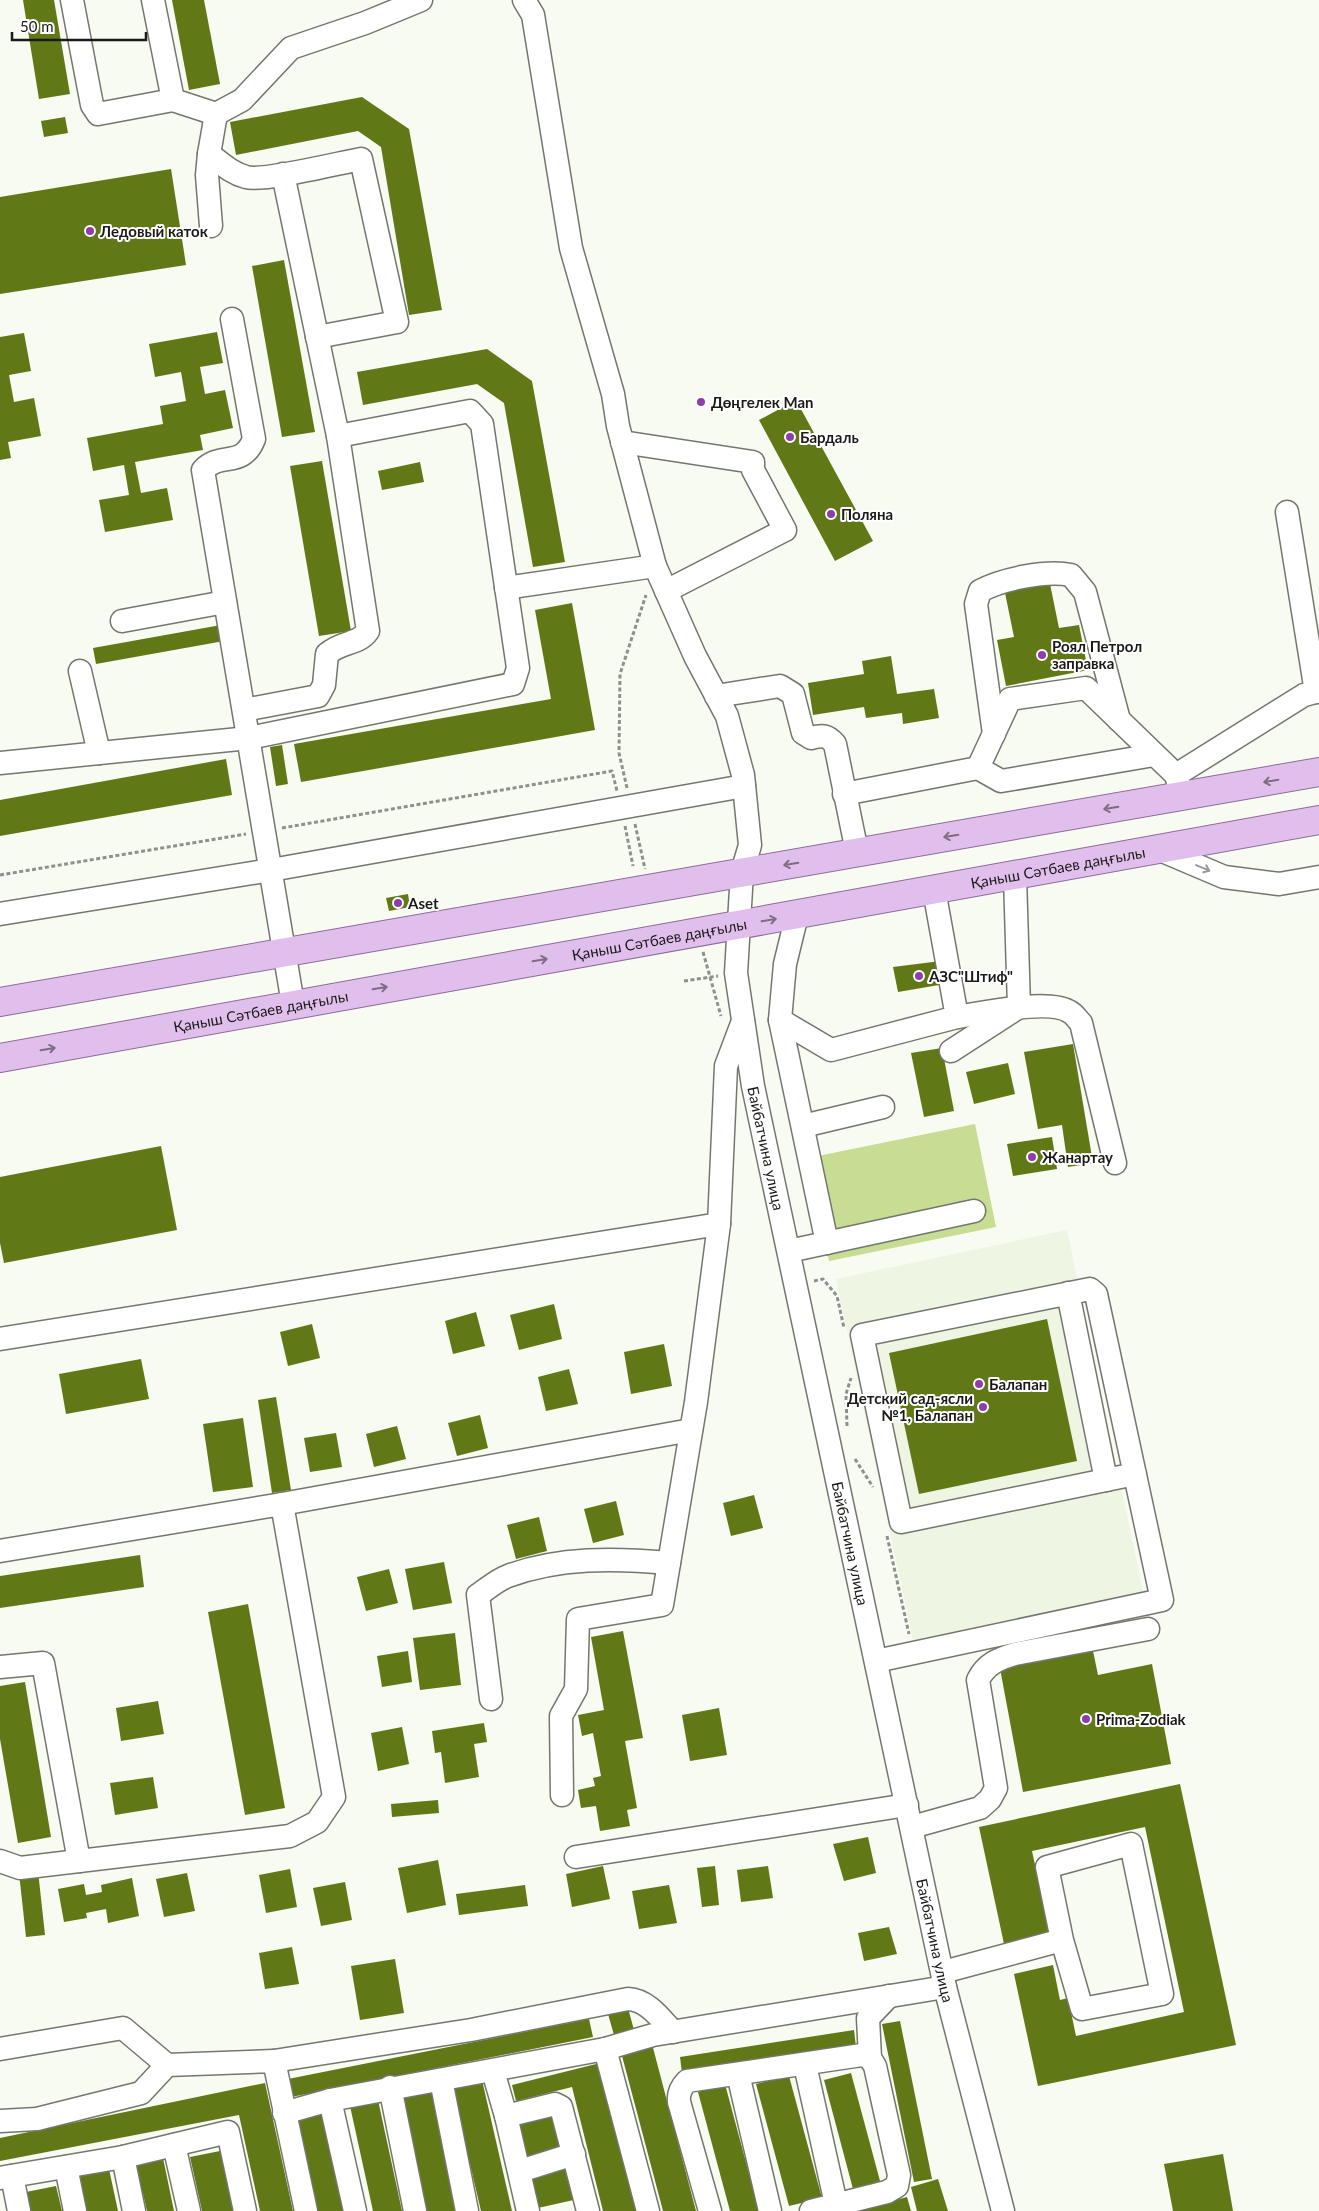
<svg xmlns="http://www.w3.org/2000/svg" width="1319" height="2211" font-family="Lato,sans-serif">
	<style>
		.built { fill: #eef5e3 }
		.green { fill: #c6dd93 }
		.building { fill: #617816 }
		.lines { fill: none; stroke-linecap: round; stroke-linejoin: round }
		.minor-casing { stroke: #74776e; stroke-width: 25 }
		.major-casing { stroke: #8e6a9b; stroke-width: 30 }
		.path { stroke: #8e908a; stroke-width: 3; stroke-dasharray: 4 2.5; stroke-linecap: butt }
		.minor { stroke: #fff; stroke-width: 22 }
		.major { stroke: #e1bfed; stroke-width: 28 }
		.oneway { stroke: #7e6d82 }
		.oneway2 { stroke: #989897 }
		.poi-dot { fill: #903dab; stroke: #fff; stroke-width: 2 }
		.labels { text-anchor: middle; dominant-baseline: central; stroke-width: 4; stroke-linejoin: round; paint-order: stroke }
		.poi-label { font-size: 15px; font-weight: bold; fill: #1a1b18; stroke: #fff; text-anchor: start }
		.street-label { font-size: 15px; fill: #1a1b18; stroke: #fff }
	</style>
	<rect width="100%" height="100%" fill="#f8fbf1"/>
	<path class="built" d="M1067,1230L1144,1596L914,1645L836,1279Z"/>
	<path class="green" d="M975,1124L996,1227L829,1261L808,1158Z"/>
	<g class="building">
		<path d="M23,0H54L70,94L39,99Z"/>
		<path d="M172,0H204L220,84L189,90Z"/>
		<path d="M362,97L409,129L442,310L409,315L381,147L358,131L236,155L230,122Z"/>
		<path d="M65,117L68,133L44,137L41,121Z"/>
		<path d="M171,169L186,265L0,294V197Z"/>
		<path d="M284,260L315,432L282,437L252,266Z"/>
		<path d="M217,332L223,363L200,367L205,394L225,390L233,428L200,435L203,450L135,462L141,493L167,488L173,520L105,532L99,500L129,495L124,465L93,471L87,438L163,424L160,406L186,401L181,372L155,377L149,344Z"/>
		<path d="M24,333L31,371L9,375L14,402L34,398L41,436L8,442L11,458L0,460V337Z"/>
		<path d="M487,349L532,381L565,562L533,567L504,403L477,384L363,405L357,372Z"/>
		<path d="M796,400L873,541L835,561L759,420Z"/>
		<path d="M322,461L351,631L319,636L290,466Z"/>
		<path d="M420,462L424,482L382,490L378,471Z"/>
		<path d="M1049,579L1059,628L1079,625L1088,670L1006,686L997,640L1014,637L1004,588Z"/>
		<path d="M572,603L595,730L301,782L294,744L551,699L535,610Z"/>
		<path d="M221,625L224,641L96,664L93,648Z"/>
		<path d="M891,656L897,694L934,689L939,718L903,724L902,713L866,718L864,707L813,715L808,683L864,674L862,661Z"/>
		<path d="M282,745L288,784L276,786L270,747Z"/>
		<path d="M226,759L232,795L0,836V800Z"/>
		<path d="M408,894L410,907L389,911L386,898Z"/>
		<path d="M941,961L945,984L898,992L893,967Z"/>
		<path d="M1073,1044L1093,1163L1068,1167L1062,1125L1038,1129L1024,1052Z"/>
		<path d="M942,1048L954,1111L924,1117L911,1053Z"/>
		<path d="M1008,1063L1015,1094L974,1104L966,1072Z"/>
		<path d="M1052,1137L1057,1169L1013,1176L1007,1144Z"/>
		<path d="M161,1146L177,1230L4,1263L0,1243V1177Z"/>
		<path d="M554,1304L562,1339L519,1350L510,1315Z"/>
		<path d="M476,1312L485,1346L453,1354L445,1321Z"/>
		<path d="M1047,1319L1077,1461L919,1494L889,1353Z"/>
		<path d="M312,1324L320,1358L288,1366L280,1332Z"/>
		<path d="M664,1344L672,1386L631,1394L624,1352Z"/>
		<path d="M141,1359L149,1399L66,1414L59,1374Z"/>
		<path d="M569,1369L578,1404L546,1411L538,1377Z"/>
		<path d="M276,1397L291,1490L272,1493L258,1400Z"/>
		<path d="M480,1415L488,1448L457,1456L448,1423Z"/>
		<path d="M243,1418L253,1487L213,1492L203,1424Z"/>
		<path d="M397,1426L406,1459L374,1467L366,1434Z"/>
		<path d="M336,1433L342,1467L310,1472L304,1438Z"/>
		<path d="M754,1495L763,1528L731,1536L723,1503Z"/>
		<path d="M616,1501L624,1535L593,1543L584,1509Z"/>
		<path d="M539,1517L547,1551L516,1559L507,1525Z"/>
		<path d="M140,1555L144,1587L0,1608V1576Z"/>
		<path d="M444,1562L452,1603L413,1610L405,1569Z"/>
		<path d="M389,1569L398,1603L366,1611L357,1577Z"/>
		<path d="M248,1604L285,1808L245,1815L208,1612Z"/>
		<path d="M623,1631L643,1738L625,1741L637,1808L627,1810L630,1826L600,1831L596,1806L581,1808L578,1790L595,1786L593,1778L601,1776L593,1733L582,1736L578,1715L604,1710L591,1637Z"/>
		<path d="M455,1633L461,1685L420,1690L413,1638Z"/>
		<path d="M1092,1646L1098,1675L1152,1664L1171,1764L1023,1792L999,1663Z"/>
		<path d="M408,1651L412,1682L382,1687L377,1656Z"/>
		<path d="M25,1682L51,1837L18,1843L0,1739V1686Z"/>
		<path d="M158,1701L164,1734L121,1741L116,1708Z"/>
		<path d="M719,1708L727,1755L690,1761L682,1715Z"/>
		<path d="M484,1723L487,1742L474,1744L479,1777L445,1783L441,1752L435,1753L432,1731Z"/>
		<path d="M402,1727L409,1764L378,1771L371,1733Z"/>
		<path d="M153,1777L158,1808L115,1815L110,1783Z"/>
		<path d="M1180,1784L1236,2045L1038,2086L1014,1974L1053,1965L1060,2000L1068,1998L1076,2036L1184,2012L1145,1827L1032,1851L1050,1934L1004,1944L979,1827Z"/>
		<path d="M438,1800L439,1813L392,1817L391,1804Z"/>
		<path d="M868,1837L876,1873L844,1881L833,1844Z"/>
		<path d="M438,1860L446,1905L407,1913L398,1868Z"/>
		<path d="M603,1866L610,1899L572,1907L566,1874Z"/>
		<path d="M715,1866L719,1905L702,1907L697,1868Z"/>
		<path d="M768,1866L773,1898L741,1902L737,1870Z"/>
		<path d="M290,1869L297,1907L266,1913L259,1875Z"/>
		<path d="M38,1871L45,1935L26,1937L19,1873Z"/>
		<path d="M187,1873L195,1911L164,1917L156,1879Z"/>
		<path d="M132,1878L139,1916L108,1923L106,1909L86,1913L87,1918L64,1922L58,1889L84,1884L86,1895L102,1892L101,1885Z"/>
		<path d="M345,1882L352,1920L321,1926L313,1888Z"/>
		<path d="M525,1885L528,1906L459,1915L456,1894Z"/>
		<path d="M669,1885L677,1923L639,1929L632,1891Z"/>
		<path d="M889,1927L897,1954L864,1961L858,1933Z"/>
		<path d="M292,1947L299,1984L265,1989L259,1953Z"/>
		<path d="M395,1959L404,2013L360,2020L351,1966Z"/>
		<path d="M628,2008L634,2030L614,2035L608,2014Z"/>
		<path d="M589,2019L593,2037L291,2097L288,2079Z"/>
		<path d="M900,2021L932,2179L914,2182L882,2024Z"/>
		<path d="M854,2030L856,2047L682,2073L680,2057Z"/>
		<path d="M652,2044L696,2211H663L621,2052Z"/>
		<path d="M600,2063L638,2211H603L572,2087L516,2101L512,2085Z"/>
		<path d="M851,2073L880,2181L853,2189L824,2080Z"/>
		<path d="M789,2076L822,2198L789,2206L756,2084Z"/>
		<path d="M482,2080L512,2211H481L452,2087Z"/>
		<path d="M265,2083L293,2211H260L239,2115L0,2161V2138Z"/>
		<path d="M725,2084L759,2211H730L698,2092Z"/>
		<path d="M433,2090L459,2211H426L402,2096Z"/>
		<path d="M378,2100L402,2211H373L350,2106Z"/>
		<path d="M326,2111L347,2211H317L297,2117Z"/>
		<path d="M555,2115L563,2148L527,2157L518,2125Z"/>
		<path d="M220,2151L233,2211H202L190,2157Z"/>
		<path d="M1223,2154L1233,2211H1173L1164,2164Z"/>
		<path d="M163,2158L174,2211H147L136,2164Z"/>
		<path d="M570,2167L578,2199L538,2208L530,2177Z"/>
		<path d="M109,2169L118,2211H86L78,2176Z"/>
		<path d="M938,2179L948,2211H917L911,2187Z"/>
		<path d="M56,2186L62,2211H30L26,2192Z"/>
		<path d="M907,2197L911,2211H858V2210Z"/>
	</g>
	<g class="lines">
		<defs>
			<g id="minor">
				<path d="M72,0L92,105L98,114L173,100L216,114L242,100L291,48L365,23L421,0"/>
				<path d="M153,0L173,100"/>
				<path id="s1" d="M524,0L533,15L571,248L613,394L618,426L655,566L695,656L727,716L743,775L750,845L742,872L736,973L753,1086L945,1987L1003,2211"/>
				<path d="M209,154L216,114"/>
				<path d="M211,226L207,175L209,154C221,163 231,173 246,177C263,182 339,163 361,159L397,322L317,337"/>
				<path d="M232,319L254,439C242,469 221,451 203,470L293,1004"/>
				<path d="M622,442L753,462V470L785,530L666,591"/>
				<path d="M1287,512L1316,692"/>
				<path d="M506,588L655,566"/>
				<path d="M122,621L225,602"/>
				<path d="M80,671L99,753"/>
				<path d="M716,696L780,686L793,694L803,733L811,738C823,735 827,735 835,744L857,852"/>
				<path d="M244,710L318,696L324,685L327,654C342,641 358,645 368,631L338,436L283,174"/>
				<path d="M994,734L976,604L980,591C1002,579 1046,570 1071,575L1085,592L1119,720"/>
				<path d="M0,763L249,738L513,684L518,668L482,424L470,411L338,436"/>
				<path d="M978,768L1001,781L1154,755"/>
				<path d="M1176,775L1304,695L1319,691"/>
				<path d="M844,794L978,768L1010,699L1086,688L1176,775L1182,796"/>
				<path d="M1158,849L1224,877L1279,884L1319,877"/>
				<path d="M0,914L271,870L744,786"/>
				<path d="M797,915L785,964L780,1020L827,1243"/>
				<path d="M957,1017C981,1013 1050,998 1070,1012C1074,1014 1077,1019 1081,1023L1115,1163"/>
				<path d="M780,1020L831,1050L957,1017L934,890"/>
				<path d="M951,1051L1019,1007L1015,877"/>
				<path d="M803,1126L883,1107"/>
				<path d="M789,1251L974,1211"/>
				<path d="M1068,1293L1106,1480"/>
				<path d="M0,1339L719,1224"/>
				<path d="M282,1504L691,1430"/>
				<path d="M0,1551L282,1504L334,1797L317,1822L290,1836L79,1861L43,1663L0,1667"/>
				<path d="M876,1661L1162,1600L1096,1294L1090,1289L862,1335L901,1522L1135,1474"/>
				<path d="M491,1699L478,1595C487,1589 497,1580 508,1576C559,1557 615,1558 669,1563"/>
				<path d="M562,1795L561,1716L576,1689L578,1619L662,1605L696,1402L719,1224L726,1066L743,1021"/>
				<path d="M912,1827L980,1808L990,1799L996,1788L978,1680C986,1664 998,1659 1015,1654L1148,1629"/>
				<path d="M576,1857L907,1805"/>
				<path d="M0,1861L20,1868L79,1861"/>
				<path d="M943,1972L1062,1940L1047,1867L1131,1844L1162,1994L1082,2009L1062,1940"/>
				<path d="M0,2049L123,2028L167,2065L274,2061L306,2211"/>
				<path d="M605,2049L648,2211"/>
				<path d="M274,2061L471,2030L628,1999C648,2000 661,2019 673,2032"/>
				<path d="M805,2065L836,2204"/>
				<path d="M493,2071L506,2116L555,2104L561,2107L588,2211"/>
				<path d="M738,2074L770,2211"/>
				<path d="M441,2080L467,2211"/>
				<path d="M390,2087L415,2211"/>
				<path d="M330,2100L355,2211"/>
				<path d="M284,2113L330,2100L605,2049L653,2035L945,1987"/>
				<path d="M506,2116L528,2211"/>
				<path d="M0,2121L37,2119L141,2093L167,2065"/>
				<path d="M174,2145L189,2211"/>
				<path d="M123,2157L134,2211"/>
				<path d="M66,2167L75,2211"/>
				<path d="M520,2171L574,2154"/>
				<path d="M12,2176L19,2211"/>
				<path d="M0,2178L123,2157L228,2132L245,2211"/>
				<path d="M710,2211L679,2102C678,2093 681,2087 687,2081L862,2055L870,2058"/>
				<path d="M811,2211L887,2192L897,2186L899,2175L875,2066L870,2058L868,2018L889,1996"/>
			</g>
			<g id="major">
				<path d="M0,1002L1319,772"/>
				<path id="s2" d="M0,1058L1319,820"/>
			</g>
		</defs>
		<use href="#minor" class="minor-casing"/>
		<use href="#major" class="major-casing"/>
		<g class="path">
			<path d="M627,788L619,753L620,674L646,595"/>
			<path d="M635,824L645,869"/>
			<path d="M625,826L633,866"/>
			<path d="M282,828L612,771L617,791"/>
			<path d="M0,875L246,834"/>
			<path d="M703,952L721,1016"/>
			<path d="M684,981L718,976"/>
			<path d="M814,1281L823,1279L837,1296L844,1328"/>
			<path d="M847,1426L846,1394L851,1378"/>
			<path d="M855,1459L873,1487"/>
			<path d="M887,1536L909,1634"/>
		</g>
		<use href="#minor" class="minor"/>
		<use href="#major" class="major"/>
	</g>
	<defs><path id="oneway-shaft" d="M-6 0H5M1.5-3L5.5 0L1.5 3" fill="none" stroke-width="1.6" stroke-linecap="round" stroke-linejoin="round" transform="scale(1.25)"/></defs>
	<g class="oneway">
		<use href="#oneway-shaft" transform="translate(1271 781) rotate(170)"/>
		<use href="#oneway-shaft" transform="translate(1111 808) rotate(170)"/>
		<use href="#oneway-shaft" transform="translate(951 836) rotate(170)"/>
		<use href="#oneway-shaft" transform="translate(791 864) rotate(170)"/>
		<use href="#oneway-shaft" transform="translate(769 920) rotate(-10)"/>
		<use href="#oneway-shaft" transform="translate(540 960) rotate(-10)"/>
		<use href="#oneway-shaft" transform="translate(380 988) rotate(-10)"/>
		<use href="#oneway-shaft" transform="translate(48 1049) rotate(-10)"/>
	</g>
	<use class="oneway2" href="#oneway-shaft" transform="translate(1203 868) rotate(23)"/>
	<g class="poi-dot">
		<circle cx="90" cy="231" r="5"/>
		<circle cx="701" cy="402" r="5"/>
		<circle cx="790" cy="437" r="5"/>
		<circle cx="831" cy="514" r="5"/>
		<circle cx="1042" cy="655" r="5"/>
		<circle cx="398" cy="903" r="5"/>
		<circle cx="919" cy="976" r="5"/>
		<circle cx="1032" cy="1157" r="5"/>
		<circle cx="979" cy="1384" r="5"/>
		<circle cx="983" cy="1407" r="5"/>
		<circle cx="1086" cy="1719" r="5"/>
	</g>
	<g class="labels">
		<g class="poi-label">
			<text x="100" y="231">Ледовый каток</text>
			<text x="711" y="402">Дөңгелек Man</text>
			<text x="800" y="437">Бардаль</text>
			<text x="841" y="514">Поляна</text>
			<text x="1052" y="646">Роял Петрол<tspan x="1052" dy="17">заправка</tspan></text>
			<text x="408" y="903">Aset</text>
			<text x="929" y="976">АЗС"Штиф"</text>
			<text x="1042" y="1157">Жанартау</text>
			<text x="989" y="1384">Балапан</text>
			<text x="973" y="1398" text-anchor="end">Детский сад-ясли<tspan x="973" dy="17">№1, Балапан</tspan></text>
			<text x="1096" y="1719">Prima-Zodiak</text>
		</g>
		<g class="street-label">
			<text stroke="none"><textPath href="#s2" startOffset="1075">Қаныш Сәтбаев даңғылы</textPath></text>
			<text stroke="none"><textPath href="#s2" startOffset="670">Қаныш Сәтбаев даңғылы</textPath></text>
			<text stroke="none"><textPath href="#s2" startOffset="265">Қаныш Сәтбаев даңғылы</textPath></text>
			<text stroke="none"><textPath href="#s1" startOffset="1188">Байбатчина улица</textPath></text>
			<text stroke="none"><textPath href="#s1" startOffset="1592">Байбатчина улица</textPath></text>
			<text stroke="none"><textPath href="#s1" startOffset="1998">Байбатчина улица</textPath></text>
		</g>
	</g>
	<path d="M12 32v8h134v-8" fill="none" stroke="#1a1b18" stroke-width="2.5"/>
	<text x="20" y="32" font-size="15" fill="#1a1b18" stroke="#ffffff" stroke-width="4" paint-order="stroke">50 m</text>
</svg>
